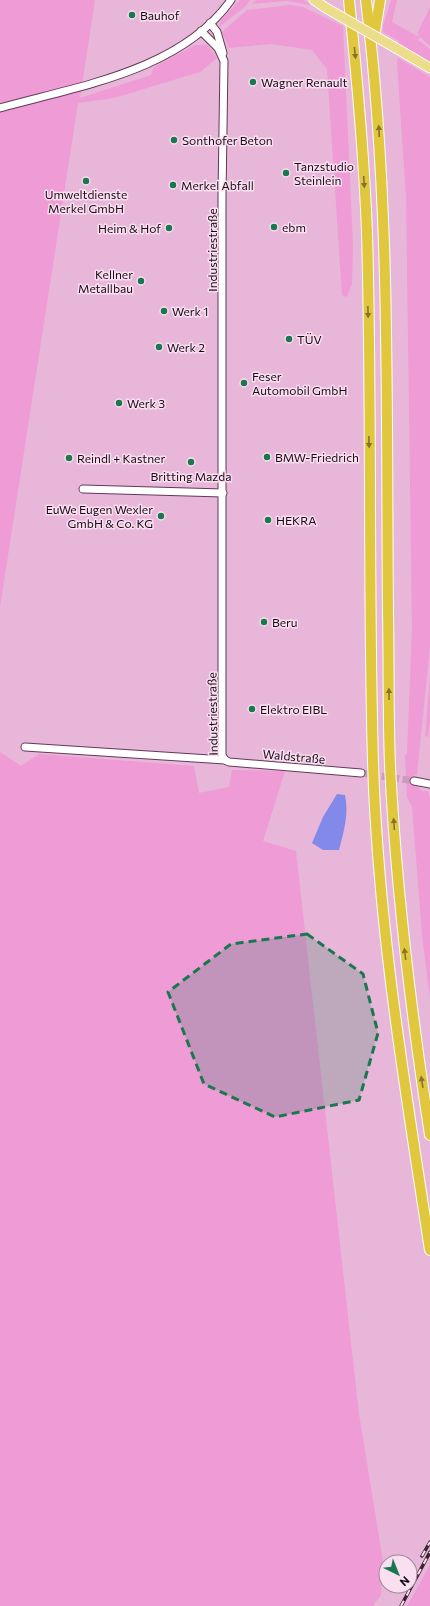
<svg xmlns="http://www.w3.org/2000/svg" width="430" height="1606" font-family="Commissioner,sans-serif">
	<style>
		.green { fill: #ee9bd6 }
		.water { fill: #8289e9 }
		.lines { fill: none; stroke-linecap: round; stroke-linejoin: round }
		.minor-tunnel { stroke: #c99cbb; stroke-width: 7; stroke-dasharray: 7 3.5; stroke-linecap: butt }
		.minor-casing { stroke: #633957; stroke-width: 9 }
		.major-casing { stroke: #fff; stroke-width: 11 }
		.highway-casing { stroke: #fff; stroke-width: 12 }
		.minor { stroke: #fff; stroke-width: 7 }
		.major { stroke: #ecdd8b; stroke-width: 9 }
		.highway { stroke: #e0c73e; stroke-width: 10 }
		.rail-casing { stroke: #392333; stroke-width: 3.5 }
		.rail { stroke: #f9dff0; stroke-width: 2; stroke-dasharray: 6; stroke-linecap: butt }
		.major-bridge-casing { stroke: #fff; stroke-width: 11; stroke-linecap: butt }
		.major-bridge { stroke: #ecdd8b; stroke-width: 9 }
		.oneway { fill: #87722c }
		.marked { fill: #1a784e; fill-opacity: 0.2; stroke: #1a784e; stroke-width: 3; stroke-dasharray: 8 5; stroke-linejoin: round }
		.poi-dot { fill: #1a784e; stroke: #f9dff0; stroke-width: 1.5 }
		.labels { text-anchor: middle; dominant-baseline: central; stroke-width: 3; stroke-linejoin: round; paint-order: stroke }
		.poi-label { font-size: 12px; fill: #1a0916; stroke: #f9dff0; text-anchor: start }
		.street-label { font-size: 12px; fill: #1a0916; stroke: #f9dff0 }
	</style>
	<rect width="100%" height="100%" fill="#e8b6d8"/>
	<g class="green">
		<path d="M0,0H95L80,98L151,75L154,67L195,45H207L217,58L200,72L114,98L78,103L0,607Z"/>
		<path d="M240,0H250L246,6L219,27L221,20Z"/>
		<path d="M256,0H303L311,5L287,1L252,4Z"/>
		<path d="M391,0H397L392,22L419,37L418,32L430,7V46L420,37L418,40L430,49V62L398,44L399,41L383,32V26Z"/>
		<path d="M289,5L303,7L343,26L353,246L352,284L347,297L342,295L327,69L312,50L271,44L229,48L222,32L247,10Z"/>
		<path d="M398,58L430,77V646L417,775H414L415,785L423,791H428L430,798V998L422,935L412,807L407,797L405,755L407,754L412,630L410,478L406,197L397,63Z"/>
		<path d="M430,678V720L428,737L425,736Z"/>
		<path d="M0,752L21,766L39,754L194,766L199,793L229,787L232,770L285,771L263,841L296,851L359,1414L383,1561L381,1595L373,1606H0Z"/>
		<path d="M430,1565V1606H407Z"/>
	</g>
	<path class="water" d="M337,794L345,795C349,814 344,831 339,850H323L312,843L323,817Z"/>
	<g class="lines">
		<path class="minor-tunnel" d="M361,773L414,781"/>
		<defs>
			<g id="minor">
				<path d="M210,23L217,32L223,53"/>
				<path d="M201,31L218,48L224,61L222,196V755L225,760"/>
				<path d="M0,108C78,86 181,71 231,0"/>
				<path d="M83,489L223,493"/>
				<path d="M25,747L225,760L229,762L361,773"/>
				<path d="M414,781L430,784"/>
			</g>
			<g id="major">
				<path d="M314,0L326,8"/>
				<path d="M394,47L430,68"/>
			</g>
			<g id="highway">
				<path d="M349,0C357,77 364,155 367,232C372,409 368,586 373,762C378,926 405,1088 430,1250"/>
				<path d="M366,0C391,202 386,407 388,611C389,662 388,714 390,765C396,890 411,1012 430,1135"/>
				<path d="M374,37L380,0"/>
			</g>
		</defs>
		<use href="#minor" class="minor-casing"/>
		<use href="#major" class="major-casing"/>
		<use href="#highway" class="highway-casing"/>
		<use href="#minor" class="minor"/>
		<use href="#major" class="major"/>
		<use href="#highway" class="highway"/>
		<defs>
			<g id="rail">
				<path d="M422,1556L430,1542"/>
				<path d="M401,1606L430,1552"/>
			</g>
		</defs>
		<use href="#rail" class="rail-casing"/>
		<use href="#rail" class="rail"/>
		<defs>
			<path id="major-bridge" d="M326,8L394,47"/>
		</defs>
		<use href="#major-bridge" class="major-bridge-casing"/>
		<use href="#major-bridge" class="major-bridge"/>
	</g>
	<defs><path id="oneway-solid" d="M-6-.8H1V-3.2L6.5 0L1 3.2V.8H-6Z"/></defs>
	<g class="oneway">
		<use href="#oneway-solid" transform="translate(355 53) rotate(84)"/>
		<use href="#oneway-solid" transform="translate(379 131) rotate(-93)"/>
		<use href="#oneway-solid" transform="translate(364 182) rotate(87)"/>
		<use href="#oneway-solid" transform="translate(368 312) rotate(89)"/>
		<use href="#oneway-solid" transform="translate(369 442) rotate(89)"/>
		<use href="#oneway-solid" transform="translate(389 694) rotate(-91)"/>
		<use href="#oneway-solid" transform="translate(394 824) rotate(-94)"/>
		<use href="#oneway-solid" transform="translate(405 954) rotate(-97)"/>
		<use href="#oneway-solid" transform="translate(422 1082) rotate(-99)"/>
	</g>
	<path class="marked" d="M307,934L363,974L378,1033L359,1100L275,1117L204,1084L168,992L231,944Z"/>
	<g class="poi-dot">
		<circle cx="132" cy="15" r="4"/>
		<circle cx="253" cy="82" r="4"/>
		<circle cx="174" cy="140" r="4"/>
		<circle cx="286" cy="173" r="4"/>
		<circle cx="86" cy="181" r="4"/>
		<circle cx="173" cy="185" r="4"/>
		<circle cx="274" cy="227" r="4"/>
		<circle cx="169" cy="228" r="4"/>
		<circle cx="141" cy="281" r="4"/>
		<circle cx="164" cy="311" r="4"/>
		<circle cx="289" cy="339" r="4"/>
		<circle cx="159" cy="347" r="4"/>
		<circle cx="244" cy="383" r="4"/>
		<circle cx="119" cy="403" r="4"/>
		<circle cx="267" cy="457" r="4"/>
		<circle cx="69" cy="458" r="4"/>
		<circle cx="191" cy="462" r="4"/>
		<circle cx="161" cy="516" r="4"/>
		<circle cx="268" cy="520" r="4"/>
		<circle cx="264" cy="622" r="4"/>
		<circle cx="252" cy="709" r="4"/>
	</g>
	<g class="labels">
		<g class="poi-label">
			<text x="140" y="15">Bauhof</text>
			<text x="261" y="82">Wagner Renault</text>
			<text x="182" y="140">Sonthofer Beton</text>
			<text x="294" y="166">Tanzstudio<tspan x="294" dy="14">Steinlein</tspan></text>
			<text x="181" y="185">Merkel Abfall</text>
			<text x="86" y="194" text-anchor="middle">Umweltdienste<tspan x="86" dy="14">Merkel GmbH</tspan></text>
			<text x="282" y="227">ebm</text>
			<text x="161" y="228" text-anchor="end">Heim &amp; Hof</text>
			<text x="133" y="274" text-anchor="end">Kellner<tspan x="133" dy="14">Metallbau</tspan></text>
			<text x="172" y="311">Werk 1</text>
			<text x="297" y="339">TÜV</text>
			<text x="167" y="347">Werk 2</text>
			<text x="252" y="376">Feser<tspan x="252" dy="14">Automobil GmbH</tspan></text>
			<text x="127" y="403">Werk 3</text>
			<text x="275" y="457">BMW-Friedrich</text>
			<text x="77" y="458">Reindl + Kastner</text>
			<text x="191" y="476" text-anchor="middle">Britting Mazda</text>
			<text x="153" y="509" text-anchor="end">EuWe Eugen Wexler<tspan x="153" dy="14">GmbH &amp; Co. KG</tspan></text>
			<text x="276" y="520">HEKRA</text>
			<text x="272" y="622">Beru</text>
			<text x="260" y="709">Elektro EIBL</text>
		</g>
		<g class="street-label">
			<text transform="translate(212 250) rotate(-90)">Industriestraße</text>
			<text transform="translate(212 714) rotate(-91)">Industriestraße</text>
			<text transform="translate(294 756) rotate(5)">Waldstraße</text>
		</g>
	</g>
	<g transform="translate(398 1574) rotate(137)"><circle r="19" fill="#f9dff0" stroke="#a08999"/>
	<path d="M0-3L7 15L0 10L-7 15Z" fill="#1a784e"/>
	<text y="-6" font-size="11" font-weight="bold" text-anchor="middle" fill="#1a0916">N</text>
	</g>
</svg>
